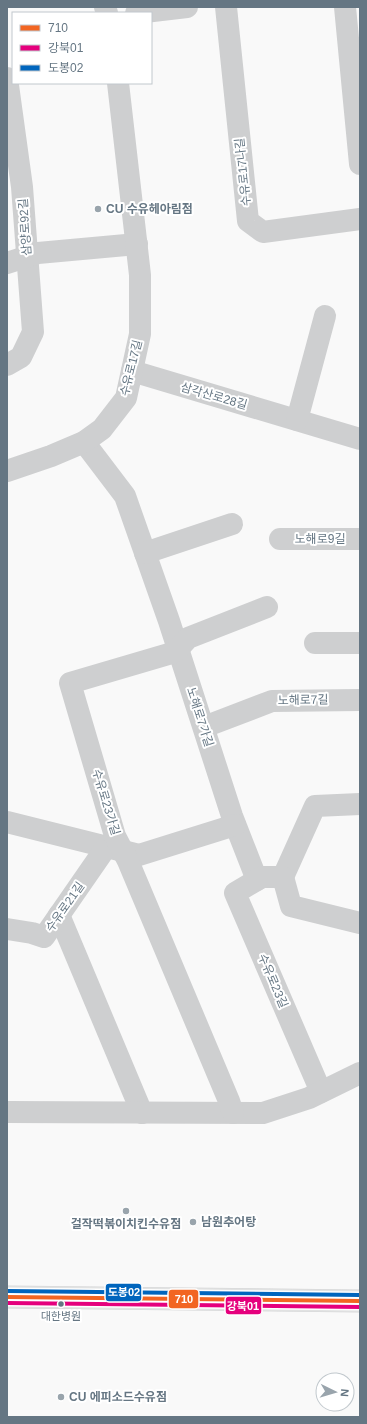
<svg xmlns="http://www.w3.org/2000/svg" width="367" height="1424" font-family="Arial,'Noto Sans KR',sans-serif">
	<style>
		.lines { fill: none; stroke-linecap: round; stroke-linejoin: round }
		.secondary-casing { stroke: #d5d6d7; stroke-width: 23 }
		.minor { stroke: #cecfd0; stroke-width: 22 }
		.secondary { stroke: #e1e2e2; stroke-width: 22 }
		.bus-1-casing { stroke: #fff; stroke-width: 7 }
		.bus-2-casing { stroke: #fff; stroke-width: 7 }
		.bus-3-casing { stroke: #fff; stroke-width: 7 }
		.bus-1 { stroke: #f26522; stroke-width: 4 }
		.bus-2 { stroke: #e5007d; stroke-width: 4 }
		.bus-3 { stroke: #0065bd; stroke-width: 4 }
		.poi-dot { fill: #99a4ac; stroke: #fff; stroke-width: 1.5 }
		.bus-dot { fill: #657683; stroke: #fff; stroke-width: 1.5 }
		.labels { text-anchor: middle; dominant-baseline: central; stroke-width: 4; stroke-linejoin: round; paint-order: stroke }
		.bus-label { font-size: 11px; fill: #657683; stroke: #fff }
		.street-label { font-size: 12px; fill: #657683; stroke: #fff }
		.poi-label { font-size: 12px; font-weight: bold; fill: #657683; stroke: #fff; text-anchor: start }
		.line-badge { stroke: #fff; stroke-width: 1.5 }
		.badge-label { font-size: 11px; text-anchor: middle; font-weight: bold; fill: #fff }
	</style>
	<rect width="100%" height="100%" fill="#f9f9f9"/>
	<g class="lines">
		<defs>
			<path id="secondary" d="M7,1297L360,1301"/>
		</defs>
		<use href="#secondary" class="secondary-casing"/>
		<g class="minor">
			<path d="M105,7L107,13"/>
			<path d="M226,7L248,221L263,232L360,219"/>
			<path d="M345,7L360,164"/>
			<path d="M136,13L187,7"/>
			<path d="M7,78L22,187L33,332L21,357L7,365"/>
			<path d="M7,263L38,253L137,244"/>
			<path d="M132,371L360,439"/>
			<path d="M297,420L325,316"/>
			<path d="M84,442L125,496L169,621L232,816L257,880"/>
			<path d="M7,471L51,456L84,442L102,429L126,398L140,334V275L118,83"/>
			<path d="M280,539H360"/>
			<path d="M145,553L232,524"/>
			<path d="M315,643H360"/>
			<path d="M204,727L272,701L360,700"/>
			<path d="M7,822L139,855L235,825"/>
			<path d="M283,877L315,806L360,804"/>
			<path d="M59,915L142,1113"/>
			<path d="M7,929L32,933L44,937L107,846"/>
			<path d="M321,1092L235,893L262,877H283L291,906L360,923"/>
			<path d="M7,1112L263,1113L309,1098L360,1073"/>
			<path d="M233,1113L229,1101L128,861L115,836L70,683L172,653L178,649L188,638L267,607"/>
		</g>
		<use href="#secondary" class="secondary"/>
		<defs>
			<path id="bus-1" d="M7,1297L360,1301"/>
			<path id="bus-2" d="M7,1303L360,1307"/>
			<path id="bus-3" d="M7,1291L360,1295"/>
		</defs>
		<use href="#bus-1" class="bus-1-casing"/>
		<use href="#bus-2" class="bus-2-casing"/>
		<use href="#bus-3" class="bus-3-casing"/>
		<use href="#bus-1" class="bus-1"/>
		<use href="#bus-2" class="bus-2"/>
		<use href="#bus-3" class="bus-3"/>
	</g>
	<g class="poi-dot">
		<circle cx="98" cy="209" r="4"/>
		<circle cx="126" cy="1211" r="4"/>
		<circle cx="193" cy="1222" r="4"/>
		<circle cx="61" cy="1397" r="4"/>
	</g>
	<circle class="bus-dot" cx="61" cy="1304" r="3.5"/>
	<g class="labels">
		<g class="bus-label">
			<text x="61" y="1316">대한병원</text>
		</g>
		<g class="street-label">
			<text transform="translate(243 172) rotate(-96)">수유로17나길</text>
			<text transform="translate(25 227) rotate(-94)">삼양로92길</text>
			<text transform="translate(131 368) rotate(-76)">수유로17길</text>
			<text transform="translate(214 396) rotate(16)">삼각산로28길</text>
			<text x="320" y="539">노해로9길</text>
			<text transform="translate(303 700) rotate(-1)">노해로7길</text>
			<text transform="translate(200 717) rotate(72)">노해로7가길</text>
			<text transform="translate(106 802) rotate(73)">수유로23가길</text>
			<text transform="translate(65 907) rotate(-55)">수유로21길</text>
			<text transform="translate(273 981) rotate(67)">수유로23길</text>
		</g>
		<g class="poi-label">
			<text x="106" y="209">CU 수유헤아림점</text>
			<text x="201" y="1222">남원추어탕</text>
			<text x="126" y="1224" text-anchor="middle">걸작떡볶이치킨수유점</text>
			<text x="69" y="1397">CU 에피소드수유점</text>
		</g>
	</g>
	<g class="line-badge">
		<rect x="105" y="1283" width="37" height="19" rx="4" fill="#0065bd"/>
		<rect x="168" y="1289" width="31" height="20" rx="4" fill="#f26522"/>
		<rect x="225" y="1296" width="37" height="19" rx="4" fill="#e5007d"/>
	</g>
	<g class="badge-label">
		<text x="124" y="1296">도봉02</text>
		<text x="184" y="1303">710</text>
		<text x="243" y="1310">강북01</text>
	</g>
	<rect width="367" height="1424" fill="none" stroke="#657683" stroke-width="16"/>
	<rect x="12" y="12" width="140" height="72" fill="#ffffff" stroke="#c1c8cd"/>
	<rect x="20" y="25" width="20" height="6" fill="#f26522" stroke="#c1c8cd"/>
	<text x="48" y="32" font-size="12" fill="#657683">710</text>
	<rect x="20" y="45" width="20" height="6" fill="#e5007d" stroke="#c1c8cd"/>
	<text x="48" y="52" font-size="12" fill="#657683">강북01</text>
	<rect x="20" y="65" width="20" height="6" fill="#0065bd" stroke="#c1c8cd"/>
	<text x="48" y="72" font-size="12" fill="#657683">도봉02</text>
	<g transform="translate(335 1392) rotate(95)"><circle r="19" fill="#ffffff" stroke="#c1c8cd"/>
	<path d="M0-3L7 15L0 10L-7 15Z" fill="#99a4ac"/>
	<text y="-6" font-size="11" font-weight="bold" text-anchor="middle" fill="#657683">N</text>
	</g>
</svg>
